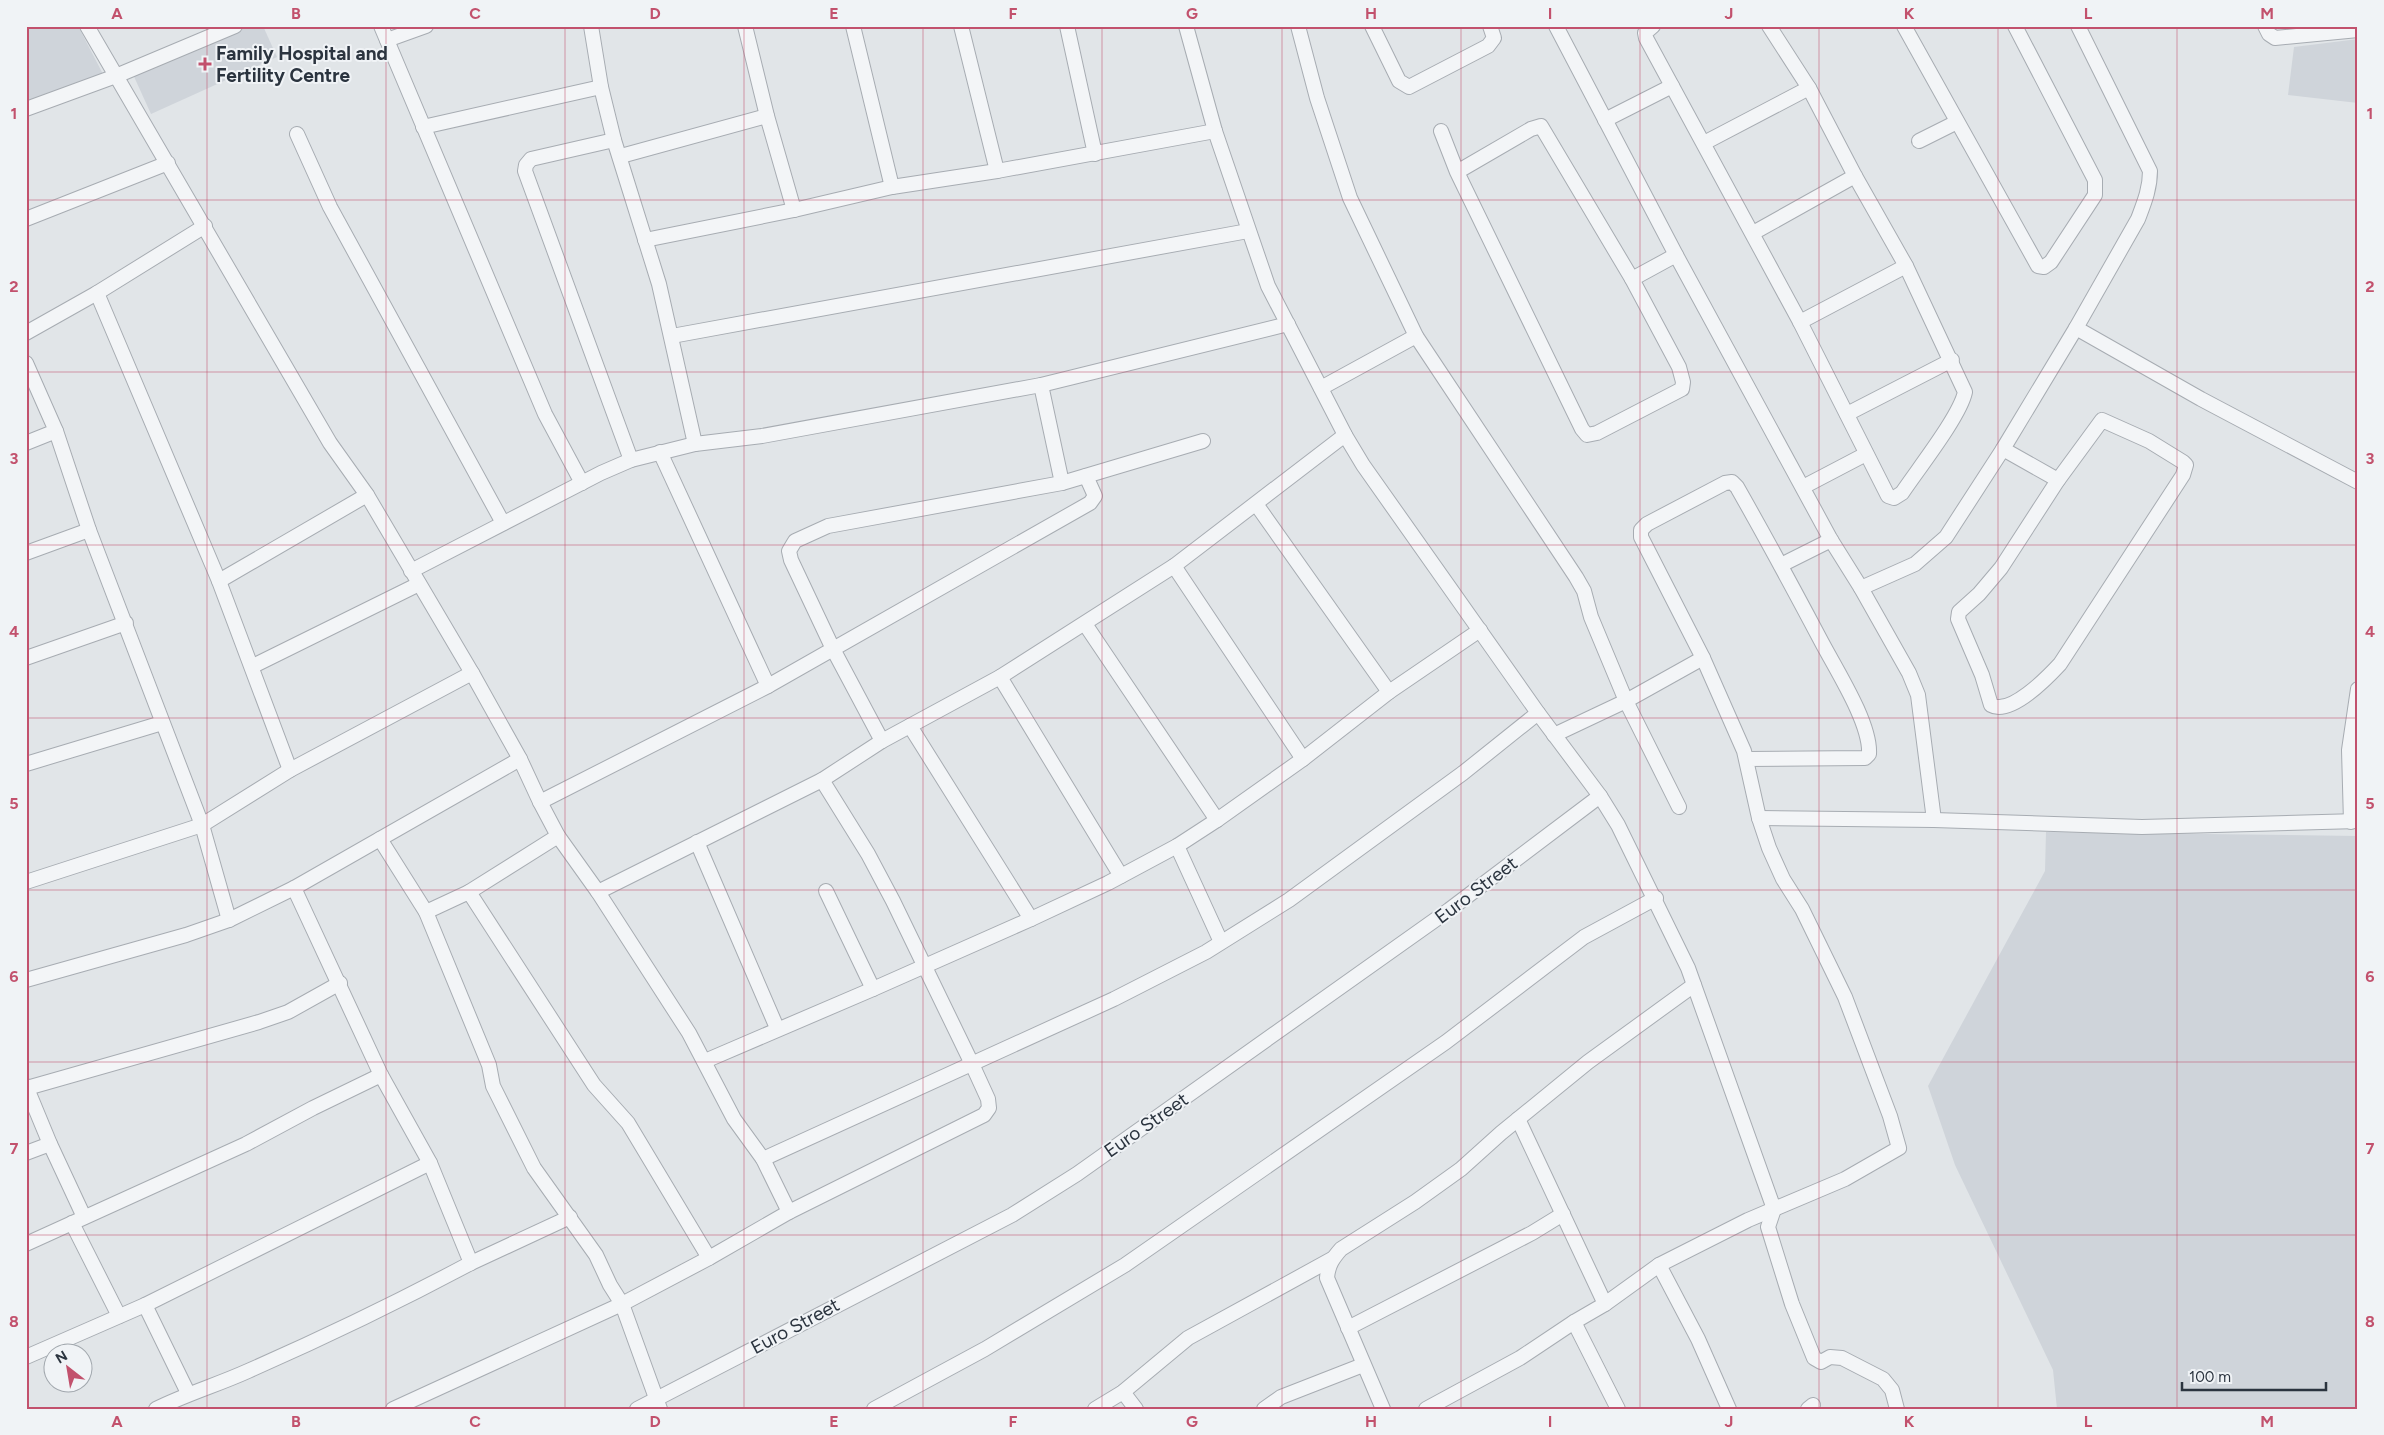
<svg xmlns="http://www.w3.org/2000/svg" width="2384" height="1435" font-family="Figtree,sans-serif">
	<style>
		.built { fill: #cfd4da }
		.lines { fill: none; stroke-linecap: round; stroke-linejoin: round }
		.minor-casing { stroke: #a7acb2; stroke-width: 16 }
		.minor { stroke: #f3f5f7; stroke-width: 14 }
		.grid { fill: none; stroke: #c2516d; stroke-width: 1; stroke-opacity: 0.55 }
		.poi-dot { fill: #c2516d; stroke: #f0f3f6; stroke-width: 2 }
		.labels { text-anchor: middle; dominant-baseline: central; stroke-width: 4; stroke-linejoin: round; paint-order: stroke }
		.poi-label { font-size: 19px; font-weight: bold; fill: #2b343f; stroke: #f0f3f6; text-anchor: start }
		.street-label { font-size: 19px; fill: #2b343f; stroke: #f0f3f6 }
		.neatline { fill: none; stroke: #c2516d; stroke-width: 2 }
		.grid-label { font-size: 16px; text-anchor: middle; font-weight: bold; fill: #c2516d }
	</style>
	<rect width="100%" height="100%" fill="#e1e5e8"/>
	<g class="built">
		<path d="M26,26H78L104,76L26,104Z"/>
		<path d="M238,26H263L277,57L151,114L131,70Z"/>
		<path d="M2358,39V103L2288,95L2294,47Z"/>
		<path d="M2046,832L2358,836V1409H2057L2053,1370L1955,1165L1928,1086L2045,871Z"/>
	</g>
	<g class="lines">
		<defs>
			<g id="minor">
				<path d="M87,26L330,443L367,495L472,673L520,759L540,802L558,836L598,892L689,1033L734,1119L763,1159L789,1212"/>
				<path d="M381,26L545,414L582,483"/>
				<path d="M591,26L601,87L614,140L659,284L695,444"/>
				<path d="M745,26L767,116L794,210"/>
				<path d="M853,26L892,187"/>
				<path d="M961,26L997,171"/>
				<path d="M1067,26L1095,154"/>
				<path d="M1186,26L1215,131L1268,286L1345,435L1363,465L1538,713L1600,796L1618,825L1688,968L1774,1209L1768,1227L1792,1304L1814,1358L1821,1362L1830,1357L1842,1358L1883,1379L1892,1390L1897,1409"/>
				<path d="M1298,26L1317,98L1350,198L1416,336L1576,577L1584,591L1591,617L1626,701L1679,807"/>
				<path d="M1372,26L1399,81L1409,87L1488,46L1494,38L1490,26"/>
				<path d="M1556,26L1676,255L1831,540L1861,588L1909,673L1918,695L1934,820"/>
				<path d="M1653,26L1645,33L1646,38L1800,322L1888,496L1894,498L1902,493C1918,469 1960,416 1965,392L1906,266L1855,176L1809,88L1769,26"/>
				<path d="M1904,26L2038,266L2044,267L2051,262L2095,195V180L2015,26"/>
				<path d="M2265,26L2269,34L2275,38L2358,30"/>
				<path d="M387,40L426,26"/>
				<path d="M26,109L116,76L235,26"/>
				<path d="M1605,120L1672,86"/>
				<path d="M423,127L601,87"/>
				<path d="M1441,131L1457,172L1582,429L1587,435L1597,433L1682,389L1683,382L1679,367L1632,279L1541,126L1531,129L1457,172"/>
				<path d="M297,134L330,207L503,523"/>
				<path d="M614,140L531,159L526,165L525,171L631,460"/>
				<path d="M1919,141L1957,122"/>
				<path d="M1704,143L1809,88"/>
				<path d="M621,156L767,116"/>
				<path d="M26,219L168,163"/>
				<path d="M1753,233L1855,176"/>
				<path d="M645,240L794,210L892,187L997,171L1215,131"/>
				<path d="M1632,279L1676,255"/>
				<path d="M97,293L219,581L290,770"/>
				<path d="M1800,322L1906,266"/>
				<path d="M2076,328L2201,399L2358,482"/>
				<path d="M26,333L97,293L205,226"/>
				<path d="M672,336L1248,231"/>
				<path d="M26,363L56,431L26,443"/>
				<path d="M1041,385L1062,483"/>
				<path d="M1321,388L1416,336"/>
				<path d="M1847,414L1952,360"/>
				<path d="M2102,420L2149,441L2183,462L2186,465L2183,475L2060,664C2047,678 2010,716 1991,705L1982,675L1958,619L1959,612L1979,594L2001,568L2058,480Z"/>
				<path d="M56,431L89,530L202,825L229,920"/>
				<path d="M2003,449L2058,480"/>
				<path d="M660,452L768,686"/>
				<path d="M1803,487L1866,454"/>
				<path d="M1256,504L1389,692"/>
				<path d="M26,553L89,530"/>
				<path d="M1781,565L1831,540"/>
				<path d="M1174,566L1303,759"/>
				<path d="M411,571L601,473L631,460L695,444L762,436L1041,385L1288,324"/>
				<path d="M219,581L367,495"/>
				<path d="M1861,588L1915,564L1946,537L2003,449L2076,328L2138,219C2144,203 2150,189 2150,171L2078,26"/>
				<path d="M1085,624L1217,820"/>
				<path d="M26,658L126,623"/>
				<path d="M253,666L419,584"/>
				<path d="M1000,677L1121,876"/>
				<path d="M910,726L1031,919"/>
				<path d="M1554,735L1626,701L1703,658"/>
				<path d="M882,741L833,649L791,560L789,551L795,541L828,526L1062,483L1203,441"/>
				<path d="M26,764L162,723"/>
				<path d="M540,802L768,686L1090,503L1095,496L1086,476"/>
				<path d="M1759,818L1934,820L2142,827L2358,821"/>
				<path d="M2351,822L2349,750L2358,689"/>
				<path d="M380,839L426,912L489,1065L493,1086L534,1168L596,1255L610,1285L622,1304L660,1409"/>
				<path d="M697,842L777,1028"/>
				<path d="M1177,846L1221,942"/>
				<path d="M26,882L202,825L290,770L472,673"/>
				<path d="M294,888L381,1075L430,1163L471,1263L570,1217"/>
				<path d="M826,891L873,989"/>
				<path d="M469,892L558,836"/>
				<path d="M598,892L822,780L882,741L1000,677L1174,566L1345,435"/>
				<path d="M426,912L469,892L594,1085L628,1123L709,1258"/>
				<path d="M26,980L186,935L229,920L294,888L520,759"/>
				<path d="M705,1061L873,989L1031,919L1108,883L1177,846L1217,820L1303,759L1389,692L1480,630"/>
				<path d="M26,1086L50,1144L84,1217"/>
				<path d="M27,1088L259,1022L288,1012L340,983"/>
				<path d="M1518,1119L1605,1304"/>
				<path d="M26,1153L50,1144"/>
				<path d="M763,1159L1114,999L1206,952L1289,900L1463,773L1538,713"/>
				<path d="M72,1223L119,1316"/>
				<path d="M26,1244L246,1144L313,1108L381,1075"/>
				<path d="M1659,1265L1698,1339L1729,1409"/>
				<path d="M145,1305L188,1393"/>
				<path d="M1574,1322L1618,1409"/>
				<path d="M1348,1328L1532,1233L1563,1214"/>
				<path d="M26,1357L145,1305L430,1163"/>
				<path d="M1123,1392L1136,1409"/>
				<path d="M156,1409C186,1394 217,1385 248,1371C323,1338 398,1302 471,1263"/>
				<path d="M393,1409L622,1304L709,1258L789,1212L984,1115L989,1108L988,1099L972,1064L893,901L868,854L822,780"/>
				<path d="M637,1409L1012,1215L1077,1174L1449,910L1600,796"/>
				<path d="M874,1409L985,1349L1125,1265L1446,1042L1584,937L1656,898"/>
				<path d="M1095,1409L1123,1392L1188,1338L1332,1259"/>
				<path d="M1264,1409L1281,1397L1363,1365"/>
				<path d="M1383,1409L1327,1278C1328,1265 1333,1258 1341,1249L1415,1202L1461,1169L1501,1133L1588,1062L1694,985"/>
				<path d="M1426,1409L1520,1358L1574,1322L1605,1304L1659,1265L1748,1220L1845,1179L1899,1148L1890,1116L1845,997L1802,909L1783,879L1769,848L1759,818L1744,751L1703,658L1641,537V530L1647,524L1725,483L1732,482L1737,487C1766,538 1793,588 1820,639C1835,668 1871,723 1869,754L1865,758L1747,759"/>
				<path d="M1808,1409L1813,1405"/>
			</g>
		</defs>
		<use href="#minor" class="minor-casing"/>
		<use href="#minor" class="minor"/>
	</g>
	<path class="grid" d="M207,26V1409M386,26V1409M565,26V1409M744,26V1409M923,26V1409M1102,26V1409M1282,26V1409M1461,26V1409M1640,26V1409M1819,26V1409M1998,26V1409M2177,26V1409M26,200H2358M26,372H2358M26,545H2358M26,718H2358M26,890H2358M26,1062H2358M26,1235H2358"/>
	<path class="poi-dot" d="M202.5 56.5h5v5h5v5h-5v5h-5v-5h-5v-5h5z"/>
	<g class="labels">
		<g class="poi-label">
			<text x="216" y="53">Family Hospital and<tspan x="216" dy="22">Fertility Centre</tspan></text>
		</g>
		<g class="street-label">
			<text transform="translate(1476 890) rotate(-37)">Euro Street</text>
			<text transform="translate(1146 1125) rotate(-35)">Euro Street</text>
			<text transform="translate(795 1326) rotate(-28)">Euro Street</text>
		</g>
	</g>
	<rect width="2384" height="1435" fill="none" stroke="#f0f3f6" stroke-width="55"/>
	<g transform="translate(68 1368) rotate(329)"><circle r="24" fill="#f0f3f6" stroke="#a1a7ad"/>
	<path d="M0-4L9 19L0 12L-9 19Z" fill="#c2516d"/>
	<text y="-8" font-size="14" font-weight="bold" text-anchor="middle" fill="#2b343f">N</text>
	</g>
	<path d="M2182 1382v8h144v-8" fill="none" stroke="#2b343f" stroke-width="2.5"/>
	<text x="2189" y="1382" font-size="15" fill="#2b343f" stroke="#f0f3f6" stroke-width="4" paint-order="stroke">100 m</text>
	<rect x="28" y="28" width="2328" height="1380" class="neatline"/>
	<g class="grid-label">
		<text x="117" y="19">A</text>
		<text x="296" y="19">B</text>
		<text x="475" y="19">C</text>
		<text x="655" y="19">D</text>
		<text x="834" y="19">E</text>
		<text x="1013" y="19">F</text>
		<text x="1192" y="19">G</text>
		<text x="1371" y="19">H</text>
		<text x="1550" y="19">I</text>
		<text x="1729" y="19">J</text>
		<text x="1909" y="19">K</text>
		<text x="2088" y="19">L</text>
		<text x="2267" y="19">M</text>
		<text x="14" y="119">1</text>
		<text x="2370" y="119">1</text>
		<text x="14" y="292">2</text>
		<text x="2370" y="292">2</text>
		<text x="14" y="464">3</text>
		<text x="2370" y="464">3</text>
		<text x="14" y="637">4</text>
		<text x="2370" y="637">4</text>
		<text x="14" y="809">5</text>
		<text x="2370" y="809">5</text>
		<text x="14" y="982">6</text>
		<text x="2370" y="982">6</text>
		<text x="14" y="1154">7</text>
		<text x="2370" y="1154">7</text>
		<text x="14" y="1327">8</text>
		<text x="2370" y="1327">8</text>
		<text x="117" y="1427">A</text>
		<text x="296" y="1427">B</text>
		<text x="475" y="1427">C</text>
		<text x="655" y="1427">D</text>
		<text x="834" y="1427">E</text>
		<text x="1013" y="1427">F</text>
		<text x="1192" y="1427">G</text>
		<text x="1371" y="1427">H</text>
		<text x="1550" y="1427">I</text>
		<text x="1729" y="1427">J</text>
		<text x="1909" y="1427">K</text>
		<text x="2088" y="1427">L</text>
		<text x="2267" y="1427">M</text>
	</g>
</svg>
